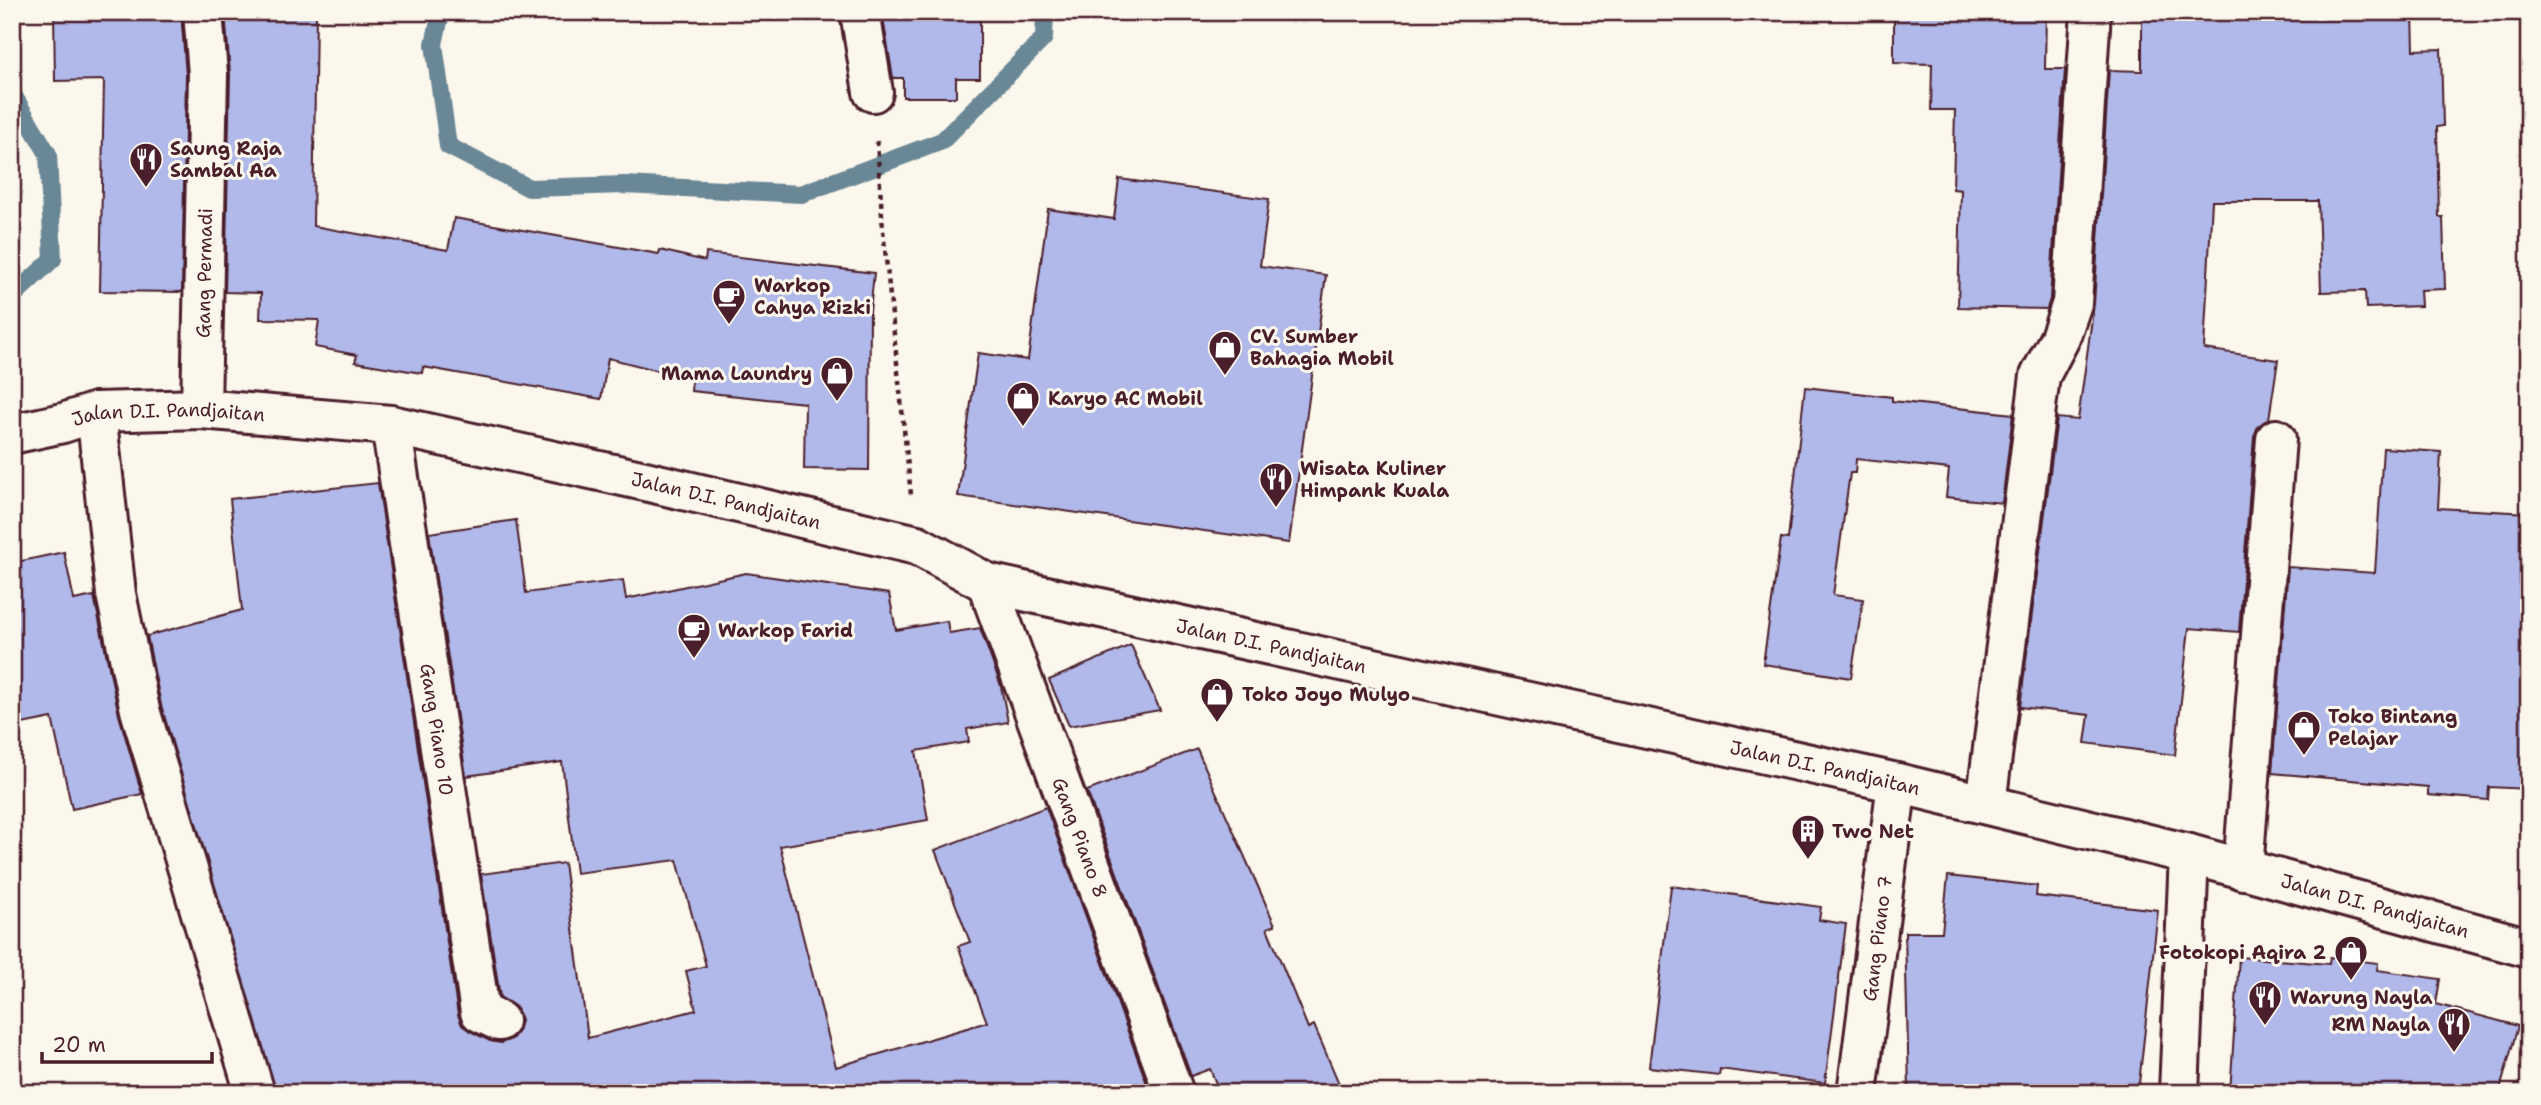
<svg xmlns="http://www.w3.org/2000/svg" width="2541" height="1105" font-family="'Shantell Sans',sans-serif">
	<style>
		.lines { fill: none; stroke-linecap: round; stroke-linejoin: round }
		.stream { stroke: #6a8796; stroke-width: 18 }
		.building { fill: #b1b9ea; stroke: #4a1f2b; stroke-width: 2 }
		.street-casing { stroke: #4a1f2b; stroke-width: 44 }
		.secondary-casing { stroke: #4a1f2b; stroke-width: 44 }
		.path { stroke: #4a1f2b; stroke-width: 4.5; stroke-dasharray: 5 5; stroke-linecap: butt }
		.street { stroke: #fbf7ec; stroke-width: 38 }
		.secondary { stroke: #fbf7ec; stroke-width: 38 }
		.labels { text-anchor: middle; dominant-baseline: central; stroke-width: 6; stroke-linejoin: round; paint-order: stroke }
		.poi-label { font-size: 19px; font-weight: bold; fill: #4a1f2b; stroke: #fbf7ec; text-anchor: start }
		.street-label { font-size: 19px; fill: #4a1f2b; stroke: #fbf7ec }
	</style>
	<rect width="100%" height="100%" fill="#fbf7ec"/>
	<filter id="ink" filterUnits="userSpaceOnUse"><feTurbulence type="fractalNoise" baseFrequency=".0143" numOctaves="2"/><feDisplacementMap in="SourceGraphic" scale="14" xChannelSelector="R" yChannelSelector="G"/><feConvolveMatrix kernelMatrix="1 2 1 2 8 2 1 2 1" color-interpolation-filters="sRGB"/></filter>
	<g filter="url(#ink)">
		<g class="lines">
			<g class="stream">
				<path d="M441,12L434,44L448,146L529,188L625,185L801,194L942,141L1044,38L1045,12"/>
				<path d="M12,93L48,154L53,259L12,297"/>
			</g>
		</g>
		<g class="building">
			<path d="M54,12H181L186,75L182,292L100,291L104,80L55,81Z"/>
			<path d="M225,12H316L313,226L448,250L454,218L659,254L660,250L705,261L706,253L874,273L870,312L869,470L804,469L805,403L691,391L692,379L608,358L601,399L423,367L422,373L355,362L357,355L315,347L319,320L260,319L261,293L225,292L230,74Z"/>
			<path d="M882,12H980V78H956V97H903V78H893Z"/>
			<path d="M1894,12H2046L2045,69H2065L2050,299L2047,309L1958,307L1961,190L1953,189L1955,110H1931L1932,64L1894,63Z"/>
			<path d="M2142,12H2413L2414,50L2441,49L2443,126L2437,127L2439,217H2443L2445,289L2420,290L2421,306L2366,308L2365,291L2321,292L2318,201H2212L2204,349L2278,360L2269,419L2258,426L2254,437L2239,632L2189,628L2175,755L2085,743L2089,715L2020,707L2057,418L2078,420L2094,304L2109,70L2142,71Z"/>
			<path d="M1119,179L1269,199L1260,266L1326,275L1289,543L958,496L978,353L1028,360L1048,209L1114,219Z"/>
			<path d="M1805,387L1892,397V401L2013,414L2002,503L1946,497L1949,469L1856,459L1855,473H1850L1833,595L1863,599L1851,678L1763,664L1781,538L1788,539Z"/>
			<path d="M2383,448L2441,452L2438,508L2529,513V789L2489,787L2488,800L2428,795V787L2272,773L2288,567L2375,573Z"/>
			<path d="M378,483L458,1015L462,1025L470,1031L490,1041L501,1043L512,1039L518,1031L521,1020L517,1008L500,997L481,874L564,863L588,1038L696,1010L686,971L706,966L677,860L576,873L562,762L466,776L429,533L516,520L526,593L623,580L626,599L746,573L889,594L896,630L947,621L949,633L980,628L1001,686L1008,722L967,729L969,742L916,751L928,820L780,846L836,1067L987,1022L958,946L970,942L935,850L1046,807L1150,1092L276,1093L161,705L147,636L242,610L230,499Z"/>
			<path d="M64,552L74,600L94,596L119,715L142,794L72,809L52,718L12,726V563Z"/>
			<path d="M1131,645L1160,710L1069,726L1049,680Z"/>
			<path d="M1197,749L1275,925L1267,928L1308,1028L1314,1025L1343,1093H1220L1210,1069L1191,1076L1087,791Z"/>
			<path d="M1948,876L2037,886L2036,896L2158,910L2138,1093H2035V1089L1909,1090L1905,932H1942Z"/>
			<path d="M1671,886L1821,907L1819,920L1846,924L1825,1083L1720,1069L1719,1075L1649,1067Z"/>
			<path d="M2239,957L2329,964L2330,957L2378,963L2377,970L2440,979L2436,1004L2518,1026L2499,1093H2230Z"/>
		</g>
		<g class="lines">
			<defs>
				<g id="street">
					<path d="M860,12L873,92"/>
					<path id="s1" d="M201,409L208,74L203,12"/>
					<path d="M96,412L116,594L140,710L255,1093"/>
					<path id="s2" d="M391,425L480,1012L499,1021"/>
					<path id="s3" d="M987,583L1174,1093"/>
					<path d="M1986,804L2040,376L2060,338L2072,303L2091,12"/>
					<path d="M2243,870L2276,439"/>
					<path id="s4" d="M1857,1093L1897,783"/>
					<path d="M2179,1093L2189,854"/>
				</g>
				<g id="secondary">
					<path id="s5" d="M12,434L63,423L96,412L201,409L391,425L645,481L917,545L987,583L1897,783L2189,854L2529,948"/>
				</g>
			</defs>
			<use href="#street" class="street-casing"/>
			<use href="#secondary" class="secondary-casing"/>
			<path class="path" d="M877,141L883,230L911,495"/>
			<use href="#street" class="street"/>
			<use href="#secondary" class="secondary"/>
		</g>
	</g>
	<defs>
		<symbol id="restaurant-pin" viewBox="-11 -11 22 30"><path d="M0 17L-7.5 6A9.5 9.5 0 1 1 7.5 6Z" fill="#4a1f2b" stroke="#fbf7ec"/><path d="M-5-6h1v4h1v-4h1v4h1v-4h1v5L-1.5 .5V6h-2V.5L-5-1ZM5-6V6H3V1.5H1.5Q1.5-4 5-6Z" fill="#fff"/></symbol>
		<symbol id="cafe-pin" viewBox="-11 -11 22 30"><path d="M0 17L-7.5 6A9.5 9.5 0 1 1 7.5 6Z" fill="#4a1f2b" stroke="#fbf7ec"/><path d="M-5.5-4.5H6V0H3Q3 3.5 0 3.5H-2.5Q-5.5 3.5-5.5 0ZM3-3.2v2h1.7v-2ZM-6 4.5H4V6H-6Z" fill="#fff"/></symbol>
		<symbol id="shop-pin" viewBox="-11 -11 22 30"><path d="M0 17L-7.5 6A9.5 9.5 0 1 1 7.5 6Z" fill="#4a1f2b" stroke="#fbf7ec"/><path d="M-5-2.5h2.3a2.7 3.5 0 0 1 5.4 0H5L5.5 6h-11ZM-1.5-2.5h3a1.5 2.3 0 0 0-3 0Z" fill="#fff"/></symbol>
		<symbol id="building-pin" viewBox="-11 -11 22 30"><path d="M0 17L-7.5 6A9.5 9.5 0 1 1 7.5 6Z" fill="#4a1f2b" stroke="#fbf7ec"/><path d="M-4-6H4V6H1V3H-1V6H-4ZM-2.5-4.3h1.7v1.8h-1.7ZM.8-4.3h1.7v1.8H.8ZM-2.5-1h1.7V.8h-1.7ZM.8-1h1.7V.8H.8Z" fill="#fff"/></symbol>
	</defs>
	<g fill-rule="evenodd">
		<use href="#restaurant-pin" x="127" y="140" width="38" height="52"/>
		<use href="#cafe-pin" x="710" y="277" width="38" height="52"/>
		<use href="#shop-pin" x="1206" y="328" width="38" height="52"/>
		<use href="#shop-pin" x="818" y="354" width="38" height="52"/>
		<use href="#shop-pin" x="1004" y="379" width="38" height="52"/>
		<use href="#restaurant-pin" x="1257" y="460" width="38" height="52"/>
		<use href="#cafe-pin" x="675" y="611" width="38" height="52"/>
		<use href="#shop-pin" x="1198" y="675" width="38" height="52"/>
		<use href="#shop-pin" x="2285" y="708" width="38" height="52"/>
		<use href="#building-pin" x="1789" y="812" width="38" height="52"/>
		<use href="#shop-pin" x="2332" y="933" width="38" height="52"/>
		<use href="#restaurant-pin" x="2246" y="978" width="38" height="52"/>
		<use href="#restaurant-pin" x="2435" y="1005" width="38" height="52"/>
	</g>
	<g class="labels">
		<g class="poi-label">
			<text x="170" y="148">Saung Raja<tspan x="170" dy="22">Sambal Aa</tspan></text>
			<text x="754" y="285">Warkop<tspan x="754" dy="22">Cahya Rizki</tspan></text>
			<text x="1250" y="336">CV. Sumber<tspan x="1250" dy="22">Bahagia Mobil</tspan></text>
			<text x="812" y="373" text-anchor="end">Mama Laundry</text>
			<text x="1048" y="398">Karyo AC Mobil</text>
			<text x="1300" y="468">Wisata Kuliner<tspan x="1300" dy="22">Himpank Kuala</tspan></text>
			<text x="718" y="630">Warkop Farid</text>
			<text x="1242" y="694">Toko Joyo Mulyo</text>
			<text x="2328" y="716">Toko Bintang<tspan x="2328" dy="22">Pelajar</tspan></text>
			<text x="1832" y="831">Two Net</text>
			<text x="2326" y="952" text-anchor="end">Fotokopi Aqira 2</text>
			<text x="2290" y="997">Warung Nayla</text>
			<text x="2430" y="1024" text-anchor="end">RM Nayla</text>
		</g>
		<g class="street-label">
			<text stroke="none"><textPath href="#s1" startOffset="136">Gang Permadi</textPath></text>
			<text stroke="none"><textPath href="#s5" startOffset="159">Jalan D.I. Pandjaitan</textPath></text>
			<text stroke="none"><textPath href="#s5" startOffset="726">Jalan D.I. Pandjaitan</textPath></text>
			<text stroke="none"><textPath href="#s5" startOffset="1293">Jalan D.I. Pandjaitan</textPath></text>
			<text stroke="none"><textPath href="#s2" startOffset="308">Gang Piano 10</textPath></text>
			<text stroke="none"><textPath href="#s5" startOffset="1860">Jalan D.I. Pandjaitan</textPath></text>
			<text stroke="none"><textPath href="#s3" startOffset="271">Gang Piano 8</textPath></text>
			<text stroke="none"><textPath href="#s5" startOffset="2427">Jalan D.I. Pandjaitan</textPath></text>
			<text stroke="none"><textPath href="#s4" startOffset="156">Gang Piano 7</textPath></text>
		</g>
	</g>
	<rect width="2541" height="1105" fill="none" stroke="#fbf7ec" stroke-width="42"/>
	<rect x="21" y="21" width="2499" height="1063" fill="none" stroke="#4a1f2b" stroke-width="2.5" filter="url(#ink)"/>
	<path d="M42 1052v10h170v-10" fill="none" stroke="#4a1f2b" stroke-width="3.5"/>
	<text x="52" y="1052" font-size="21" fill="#4a1f2b" stroke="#fbf7ec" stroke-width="5" paint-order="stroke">20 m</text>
</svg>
